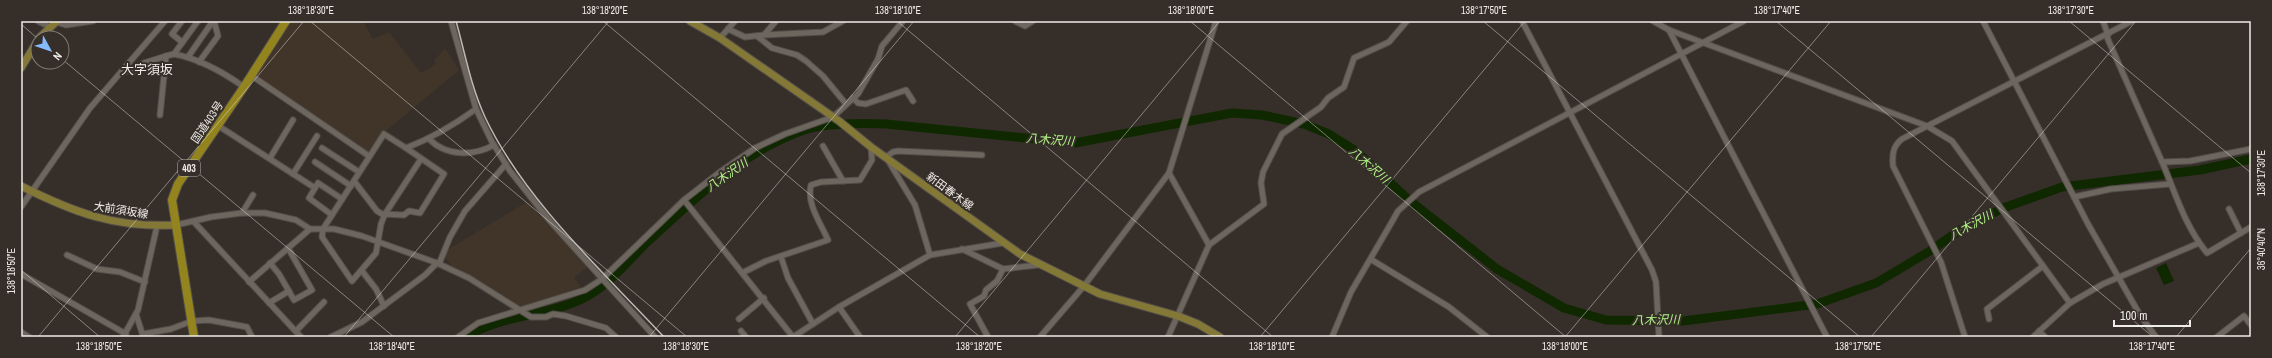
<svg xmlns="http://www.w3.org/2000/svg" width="2272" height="358" font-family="'Archivo Narrow','Noto Sans JP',sans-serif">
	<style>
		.built { fill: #41352a }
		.water { fill: #102800 }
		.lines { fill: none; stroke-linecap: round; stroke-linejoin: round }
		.river { stroke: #102800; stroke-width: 9 }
		.minor-casing { stroke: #544e4a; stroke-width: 7 }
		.major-casing { stroke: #544e4a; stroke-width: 9 }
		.highway-casing { stroke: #544e4a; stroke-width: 10 }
		.minor { stroke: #6d665f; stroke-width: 5 }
		.major { stroke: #847837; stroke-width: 7 }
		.highway { stroke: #93841d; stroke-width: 8 }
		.rail { stroke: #bcb8b3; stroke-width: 1.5 }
		.ticks { fill: none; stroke: #f0ece8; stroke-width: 1; stroke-opacity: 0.45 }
		.labels { text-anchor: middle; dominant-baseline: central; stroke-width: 4; stroke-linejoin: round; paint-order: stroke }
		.shield { fill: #362f29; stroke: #b8b3af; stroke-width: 1 }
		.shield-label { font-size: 10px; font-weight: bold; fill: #f0ece8 }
		.street-label { font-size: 11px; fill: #f0ece8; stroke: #362f29 }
		.water-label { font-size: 12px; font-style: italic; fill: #b0f287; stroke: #362f29 }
		.quarter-label { font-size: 13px; fill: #f0ece8; stroke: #362f29 }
		.neatline { fill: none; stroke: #f0ece8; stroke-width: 1.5 }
		.ticks-label { font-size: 10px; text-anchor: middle; fill: #f0ece8 }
	</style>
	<rect width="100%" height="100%" fill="#362f29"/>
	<g class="built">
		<path d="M292,21H363L373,39L389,32L421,73L436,64L434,61L445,48L459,70L387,130L382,132L368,151L257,76Z"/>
		<path d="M527,202L588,267L574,277L581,288L520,308L452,266L445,258L447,250Z"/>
	</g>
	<path class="water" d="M2166,263L2174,281L2164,285L2156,268Z"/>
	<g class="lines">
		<path class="river" d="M466,337C505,312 557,317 594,292C612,281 630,259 645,244C693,200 741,152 804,130C827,123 862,123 886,124L1075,143L1232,113L1262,115L1304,124L1329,134L1356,151L1409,200L1497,269L1564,308L1606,320L1683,321L1817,304L1876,283L1930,251L1960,230L2003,208L2062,187L2200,170L2251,159"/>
		<defs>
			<g id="minor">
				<path d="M38,21L50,27"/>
				<path d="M182,21L172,34L182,42"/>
				<path d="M451,21L476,109L492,142L510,171L549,220L655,337"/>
				<path d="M1015,21L1025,26L1033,21"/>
				<path d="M1522,21L1652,270L1656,282L1659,337"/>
				<path d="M1653,21L1669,30L1927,126L1952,141L2070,303"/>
				<path d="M1983,21L2088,224L2140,315L2156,337"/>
				<path d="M2103,21L2108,35"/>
				<path d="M56,22L66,25L93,21"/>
				<path d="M728,29L745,37L764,35L776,21"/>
				<path d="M1669,30L1827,337"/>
				<path d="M764,35L823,32L843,21"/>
				<path d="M2106,35C2125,78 2144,121 2163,164C2176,195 2185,226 2207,253L2251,227"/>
				<path d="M757,36L772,48L797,55L806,61L823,76L846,104"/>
				<path d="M720,38L735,21"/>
				<path d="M174,54C200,59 223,72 244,87"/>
				<path d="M188,57L213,21"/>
				<path d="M199,62L218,36L214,21"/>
				<path d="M122,71H134L144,63L166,56"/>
				<path d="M252,76L369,156"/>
				<path d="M853,98L858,103L866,104L906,90L913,101"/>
				<path d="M160,115L166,56L174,54L198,21"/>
				<path d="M217,125L315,188L318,183L342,199"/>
				<path d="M429,139C447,157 474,156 494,145"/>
				<path d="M823,146L843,181"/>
				<path d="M322,148L359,172"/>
				<path d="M270,158L293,120"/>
				<path d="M421,159L385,214L381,224L376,253L352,281L322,237L323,229L384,134L406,148C432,138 454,125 476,109"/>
				<path d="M315,162L351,186"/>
				<path d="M2162,162L2190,161L2251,149"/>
				<path d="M293,174L317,136"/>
				<path d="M354,181L377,211L382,214L404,215L409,211L420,213L444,174L406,148"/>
				<path d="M315,188L309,198L332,215"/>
				<path d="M2074,197L2111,189L2170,184"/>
				<path d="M684,200L793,337"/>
				<path d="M21,207L90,108L165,21"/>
				<path d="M2229,209L2241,233"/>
				<path d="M242,213L253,195"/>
				<path d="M194,222L301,337"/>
				<path d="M176,225L211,217L242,213H265L296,220L310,229H334L362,236L437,263L469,278L531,317H546L553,314L566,316L606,328L616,337"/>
				<path d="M1209,245L1264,204L1261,183L1263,172L1282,134L1321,107L1328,98L1344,87L1354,58L1389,42L1407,21"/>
				<path d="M962,249L1003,269L1038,265"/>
				<path d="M67,255L97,269L120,272L145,282"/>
				<path d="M930,255L915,205L886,157L893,152L898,151L982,155"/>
				<path d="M781,257L788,278L813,324"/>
				<path d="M1372,260L1449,307L1487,337"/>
				<path d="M270,263L279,274L294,300L312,290L288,248"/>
				<path d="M439,264L450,237L465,211L506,164"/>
				<path d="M362,271L376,289L384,306"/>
				<path d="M744,272L766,261L828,240C821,224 806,203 811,185L821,182L860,180L872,160L871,147"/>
				<path d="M21,274L126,334"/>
				<path d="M249,282L310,229"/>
				<path d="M269,303L289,291"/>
				<path d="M839,307L860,337"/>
				<path d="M136,314L143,336"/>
				<path d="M739,319L764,298"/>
				<path d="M1989,319L1987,309L2043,266"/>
				<path d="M296,331L324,302"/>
				<path d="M741,331L746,337"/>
				<path d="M2039,331L2045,337"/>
				<path d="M21,332L29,337"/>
				<path d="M143,334L171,329L192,321L209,320L247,327L252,337"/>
				<path d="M123,337L138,310L157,226"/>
				<path d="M331,337L362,322L425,275L437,263"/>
				<path d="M458,337L478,323L585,290L602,279L684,200L720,172L755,148L785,134L833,117L858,94L878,59L882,46L903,21"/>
				<path d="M793,337L839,307L930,255L1003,243"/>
				<path d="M988,337L970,304L984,296L986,290L997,281L1003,269"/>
				<path d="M1040,337L1084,286L1169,173L1216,21"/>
				<path d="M1168,337L1209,245L1169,173"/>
				<path d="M1332,337L1351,292L1393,220L1398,211L1419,192L1744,21"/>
				<path d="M1965,337L1941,262L1893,166C1892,154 1893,146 1902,139L2132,21"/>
				<path d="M2033,337L2070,303L2103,284L2199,243"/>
				<path d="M2217,337L2244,316L2251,325"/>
			</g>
			<g id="major">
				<path d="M690,21L720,38L839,121L871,147L1020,254L1100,294L1178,316L1198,324L1220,337"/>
				<path d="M39,38L57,21"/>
				<path d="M21,68L38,40"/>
				<path d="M21,186C75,213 115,228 176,225"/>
			</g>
			<path id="highway" d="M194,337L172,200L178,184L244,87L286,21"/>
		</defs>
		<use href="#minor" class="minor-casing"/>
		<use href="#major" class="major-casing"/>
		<use href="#highway" class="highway-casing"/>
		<use href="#minor" class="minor"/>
		<use href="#major" class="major"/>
		<use href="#highway" class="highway"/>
		<path class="rail" d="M456,21C465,53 471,87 485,117C523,198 602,271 664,337"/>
	</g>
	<path class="ticks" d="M310,21L687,337M603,21L980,337M897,21L1273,337M1190,21L1566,337M1483,21L1860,337M1776,21L2153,337M2069,21L2251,173M21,24L38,39M62,59L394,337M21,270L100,337M38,337L304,21M344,337L609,21M649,337L914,21M955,337L1220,21M1260,337L1525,21M1565,337L1831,21M1871,337L2136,21M2176,337L2251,248"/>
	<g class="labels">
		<rect class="shield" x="178" y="160" width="22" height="16" rx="3"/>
		<g class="shield-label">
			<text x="189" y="168">403</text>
		</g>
		<g class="street-label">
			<text transform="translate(207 122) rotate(-56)">国道403号</text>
			<text transform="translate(950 191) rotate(36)">新田春木線</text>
			<text transform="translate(121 210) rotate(9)">大前須坂線</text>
		</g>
		<g class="water-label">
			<text transform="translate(1050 140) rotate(4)">八木沢川</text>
			<text transform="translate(1369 165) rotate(41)">八木沢川</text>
			<text transform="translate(727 175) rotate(-35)">八木沢川</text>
			<text transform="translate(1971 225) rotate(-29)">八木沢川</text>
			<text transform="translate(1656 320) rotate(-1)">八木沢川</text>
		</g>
		<g class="quarter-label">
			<text x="147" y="69">大字須坂</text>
		</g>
	</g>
	<rect width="2272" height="358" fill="none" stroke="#362f29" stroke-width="44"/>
	<g transform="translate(50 50) rotate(130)"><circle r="19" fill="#362f29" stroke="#807b75"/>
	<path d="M0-3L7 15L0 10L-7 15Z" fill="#86bbfb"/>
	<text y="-6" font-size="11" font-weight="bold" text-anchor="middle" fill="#f0ece8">N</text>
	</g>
	<path d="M2114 320v6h76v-6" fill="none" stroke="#f0ece8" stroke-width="2"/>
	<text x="2120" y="320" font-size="12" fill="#f0ece8" stroke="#362f29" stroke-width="3" paint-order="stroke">100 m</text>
	<rect x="22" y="22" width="2228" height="314" class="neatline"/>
	<g class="ticks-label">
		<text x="311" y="14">138°18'30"E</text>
		<text x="605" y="14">138°18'20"E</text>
		<text x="898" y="14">138°18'10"E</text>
		<text x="1191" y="14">138°18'00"E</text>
		<text x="1484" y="14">138°17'50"E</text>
		<text x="1777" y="14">138°17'40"E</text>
		<text x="2071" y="14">138°17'30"E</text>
		<text transform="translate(2261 173) rotate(-90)" y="4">138°17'30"E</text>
		<text transform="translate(2261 249) rotate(-90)" y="4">36°40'40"N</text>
		<text transform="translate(11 271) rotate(-90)" y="4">138°18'50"E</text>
		<text x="99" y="350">138°18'50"E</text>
		<text x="392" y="350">138°18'40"E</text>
		<text x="686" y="350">138°18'30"E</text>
		<text x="979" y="350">138°18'20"E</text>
		<text x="1272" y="350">138°18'10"E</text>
		<text x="1565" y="350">138°18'00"E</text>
		<text x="1858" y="350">138°17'50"E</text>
		<text x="2152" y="350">138°17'40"E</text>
	</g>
</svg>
